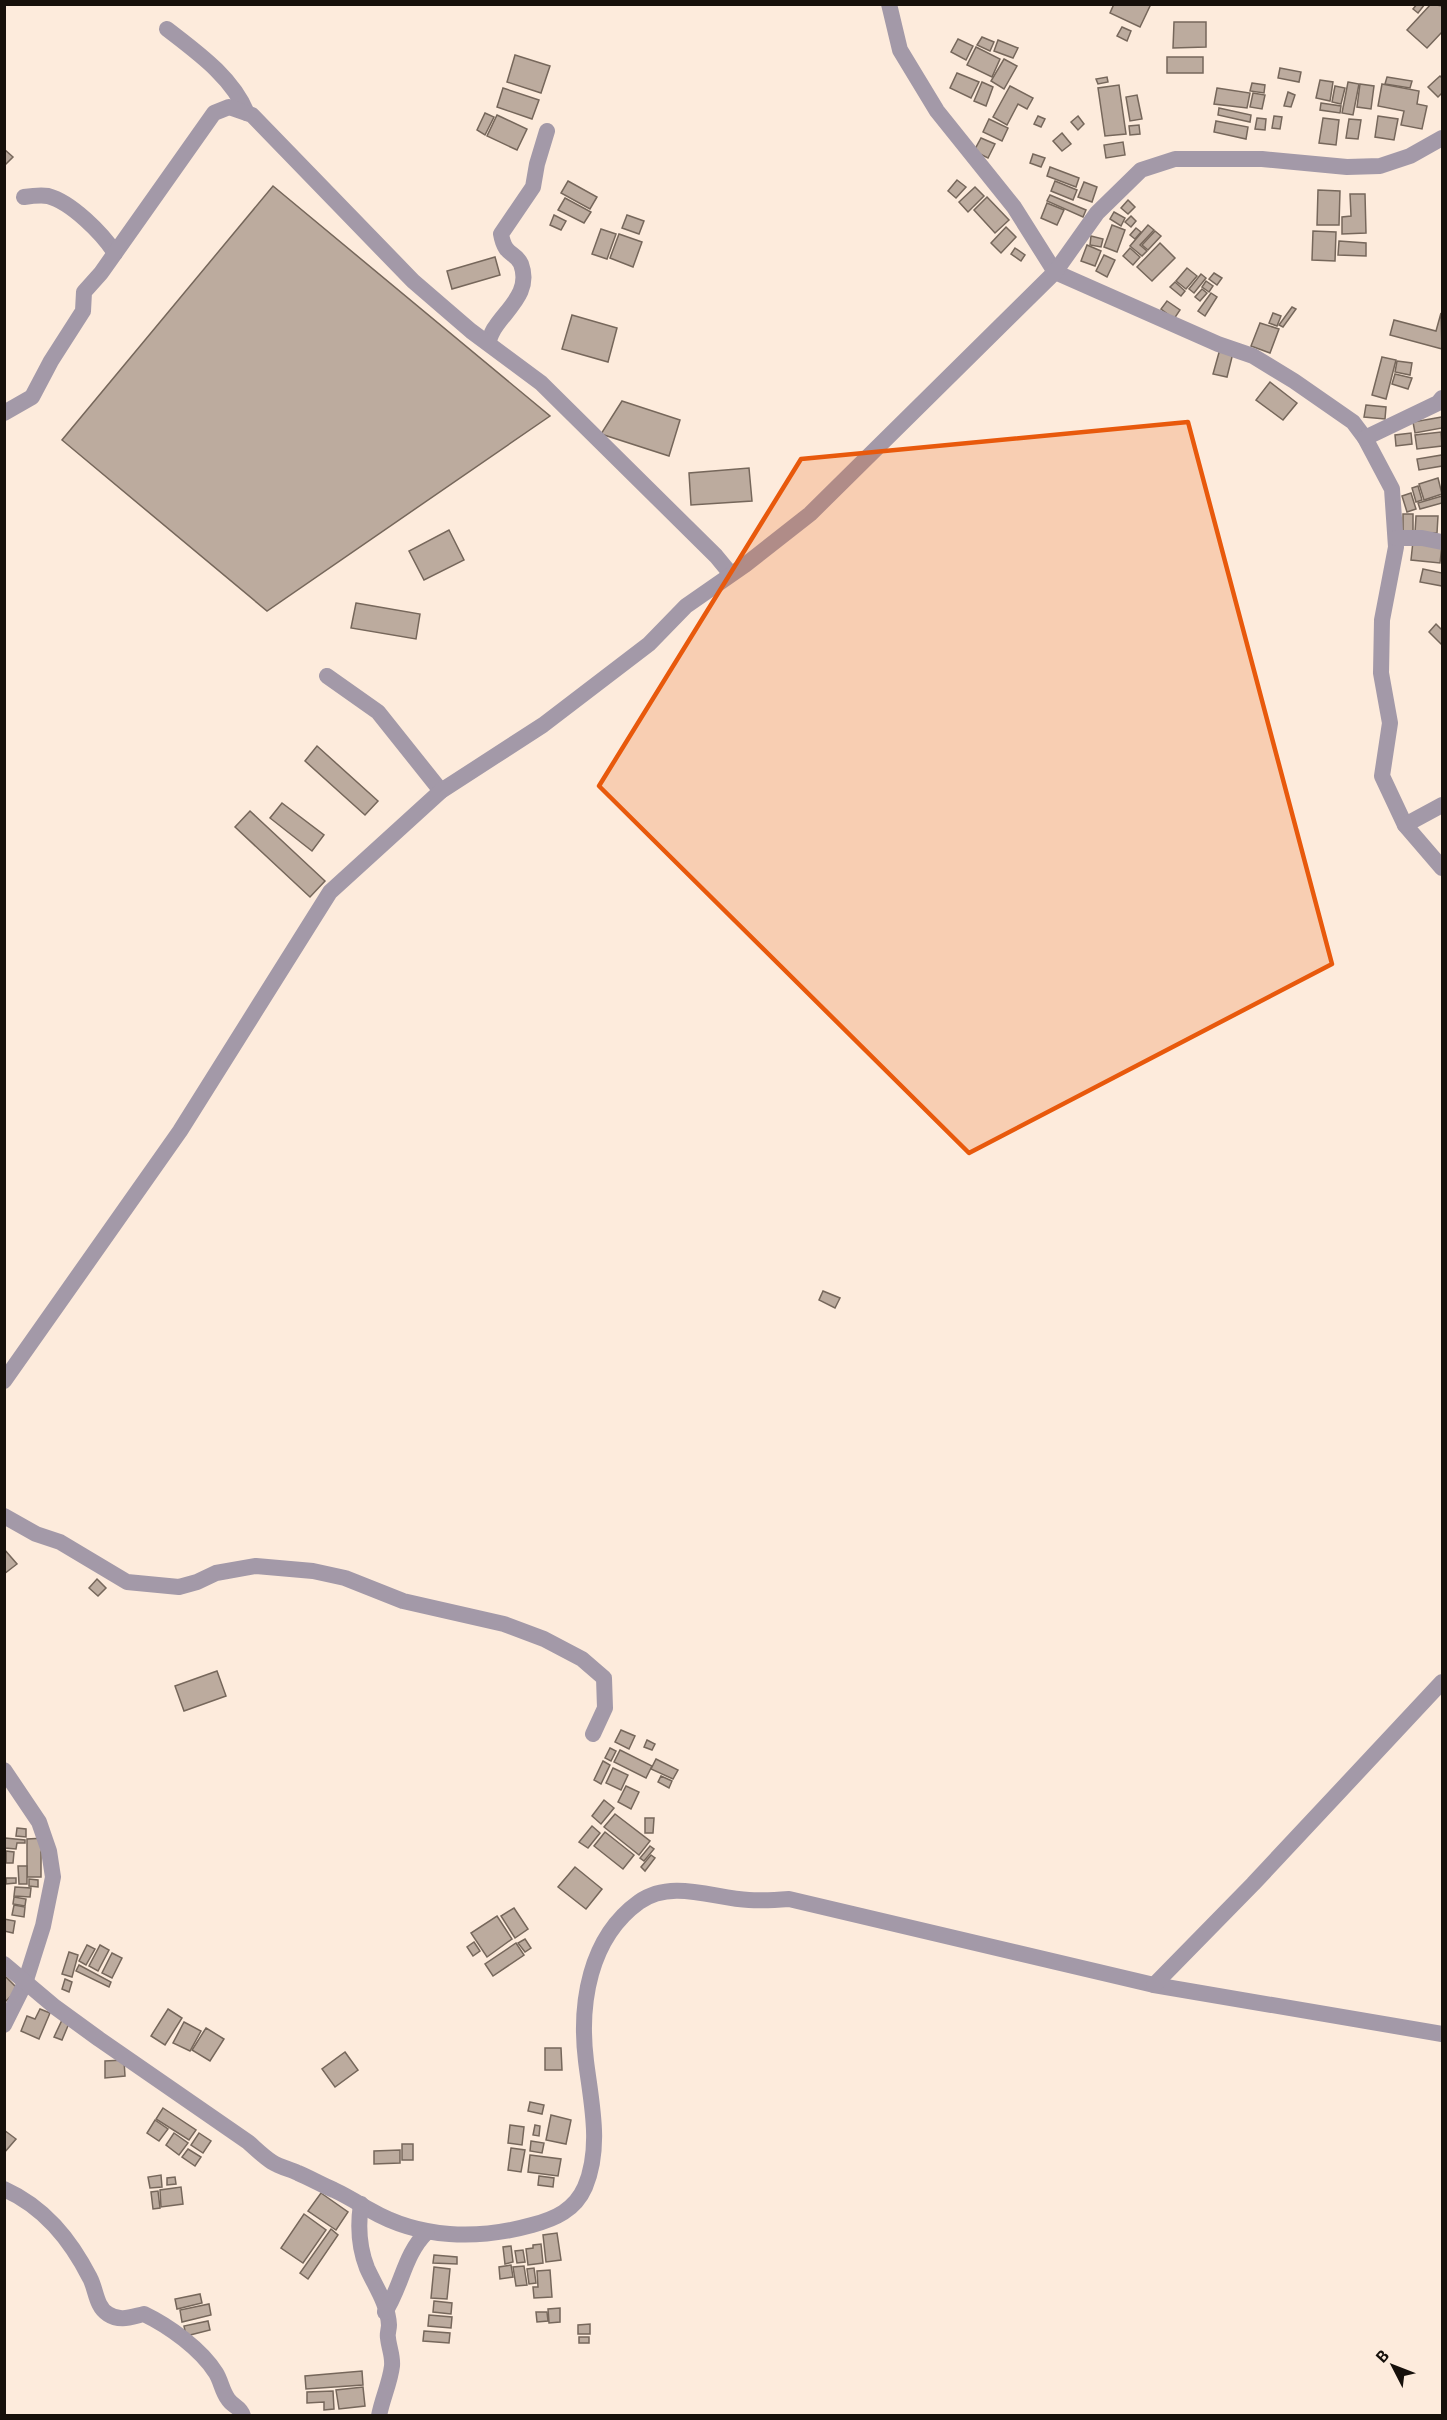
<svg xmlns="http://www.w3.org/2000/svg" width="1447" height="2420" font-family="'Exo 2',sans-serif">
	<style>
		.building { fill: #bcab9e; stroke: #76675b; stroke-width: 1.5 }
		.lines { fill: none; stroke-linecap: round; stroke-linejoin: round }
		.minor { stroke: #a399a8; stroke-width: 16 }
		.marked { fill: #e8590c; fill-opacity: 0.2; stroke: #e8590c; stroke-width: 4.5; stroke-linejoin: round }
	</style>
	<rect width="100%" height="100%" fill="#fdebdc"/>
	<g class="building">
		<path d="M1114,4H1147L1150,6L1140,27L1110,13Z"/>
		<path d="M1417,4H1425L1418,13L1413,9Z"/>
		<path d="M1431,4L1442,6V32L1427,48L1407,30Z"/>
		<path d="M1174,22H1206V47L1173,48Z"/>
		<path d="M1122,27L1131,31L1127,41L1117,36Z"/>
		<path d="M982,37L994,42L990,51L977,45Z"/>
		<path d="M958,39L973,46L966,60L951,52Z"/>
		<path d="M998,40L1018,48L1013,58L994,51Z"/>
		<path d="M976,47L1000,59L992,77L967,65Z"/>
		<path d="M515,55L550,66L541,93L507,82Z"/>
		<rect x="1167" y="57" width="36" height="16"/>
		<path d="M1004,59L1017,66L1004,89L991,81Z"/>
		<path d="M1280,68L1301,72L1299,82L1278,78Z"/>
		<path d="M957,73L979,82L971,98L950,88Z"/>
		<path d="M1440,76L1442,78V93L1438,97L1428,87Z"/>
		<path d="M1107,77L1108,82L1098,84L1096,79Z"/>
		<path d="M1387,77L1412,81L1410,88L1385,84Z"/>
		<path d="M1320,80L1333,82L1330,101L1316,98Z"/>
		<path d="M982,82L993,87L986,106L974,101Z"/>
		<path d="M1348,82L1359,84L1353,115L1342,113Z"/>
		<path d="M1252,83L1265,85L1264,93L1250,91Z"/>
		<path d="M1360,84L1374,86L1371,109L1357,107Z"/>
		<path d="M1382,84L1419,91L1417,104L1427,106L1422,129L1401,125L1404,111L1378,106Z"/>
		<path d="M1119,85L1126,134L1105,136L1098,88Z"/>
		<path d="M1010,86L1033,98L1027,109L1018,104L1007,125L993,117Z"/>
		<path d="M1335,86L1345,88L1341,104L1332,102Z"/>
		<path d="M503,88L539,100L532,119L497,107Z"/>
		<path d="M1217,88L1250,93L1247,108L1214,104Z"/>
		<path d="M1288,92L1295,95L1291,107L1284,106Z"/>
		<path d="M1253,93L1265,95L1262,109L1250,107Z"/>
		<path d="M1137,95L1142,119L1130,121L1126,97Z"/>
		<path d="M1321,103L1341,106L1340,113L1320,110Z"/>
		<path d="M1219,108L1251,115L1250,122L1218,115Z"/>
		<path d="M485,113L494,117L485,135L477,130Z"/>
		<path d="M497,115L527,129L517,150L487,136Z"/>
		<path d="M1038,116L1045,119L1041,127L1034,124Z"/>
		<path d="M1078,116L1084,124L1078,130L1071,122Z"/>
		<path d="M1274,116L1282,117L1280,129L1272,128Z"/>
		<path d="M1378,116L1398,119L1394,140L1375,137Z"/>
		<path d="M1257,118L1266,119L1265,130L1255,129Z"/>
		<path d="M1323,118L1339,120L1336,145L1319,143Z"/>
		<path d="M989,119L1008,128L1002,141L983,132Z"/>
		<path d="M1349,119L1361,120L1358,139L1346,138Z"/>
		<path d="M1216,121L1248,127L1246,139L1214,132Z"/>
		<path d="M1139,125L1140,134L1130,135L1129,126Z"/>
		<path d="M1062,133L1071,144L1062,151L1053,141Z"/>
		<path d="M981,138L995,144L988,158L974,151Z"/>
		<path d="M1123,142L1125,155L1106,158L1104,145Z"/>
		<path d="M4,149L13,157L4,166Z"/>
		<path d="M1033,154L1045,158L1041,167L1030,163Z"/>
		<path d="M1050,167L1079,178L1076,187L1047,176Z"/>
		<path d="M957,180L966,187L956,198L948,191Z"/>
		<path d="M568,181L597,197L590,209L561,193Z"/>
		<path d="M1055,181L1077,190L1073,200L1051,191Z"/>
		<path d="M1084,182L1097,187L1092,202L1078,197Z"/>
		<path d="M273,186L550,416L267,611L62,440Z"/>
		<path d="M975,187L984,196L968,212L959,202Z"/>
		<path d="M1318,190L1340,191L1339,225H1317Z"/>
		<path d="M1350,194H1365L1366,233L1342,234V217L1351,216Z"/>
		<path d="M1050,195L1086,210L1083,217L1047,201Z"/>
		<path d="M987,197L1009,220L995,233L974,210Z"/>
		<path d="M565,198L591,212L584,223L558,210Z"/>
		<path d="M1128,200L1135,207L1128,214L1121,208Z"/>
		<path d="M1047,203L1064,210L1057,225L1041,218Z"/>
		<path d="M1114,212L1125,218L1121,226L1110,219Z"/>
		<path d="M554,215L566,221L561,230L550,225Z"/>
		<path d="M627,215L644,221L639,234L622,228Z"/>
		<path d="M1131,216L1136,221L1131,227L1125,222Z"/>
		<path d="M1112,225L1125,230L1117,252L1104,247Z"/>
		<path d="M1148,225L1154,230L1140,245L1147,251L1142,256L1130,246Z"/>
		<path d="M1006,227L1016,237L1001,253L991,243Z"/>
		<path d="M1136,228L1141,232L1135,239L1130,235Z"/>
		<path d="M601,229L616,234L607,259L592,254Z"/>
		<path d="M1155,231L1161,236L1148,250L1142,245Z"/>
		<path d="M1313,231L1336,232L1335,261L1312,260Z"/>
		<path d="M619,234L642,242L633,267L610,258Z"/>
		<path d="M1091,236L1103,239L1101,247L1090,245Z"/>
		<path d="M1339,241L1366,243V256L1338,255Z"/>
		<path d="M1160,243L1175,258L1152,281L1137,267Z"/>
		<path d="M1087,245L1101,251L1095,266L1081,261Z"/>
		<path d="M1015,248L1025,255L1021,261L1011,254Z"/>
		<path d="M1130,248L1140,257L1133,265L1123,256Z"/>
		<path d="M1104,255L1115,260L1107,277L1096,271Z"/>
		<path d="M495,257L500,275L452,289L447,271Z"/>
		<path d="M1187,268L1197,276L1186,289L1176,281Z"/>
		<path d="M1214,273L1222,278L1217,285L1209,279Z"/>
		<path d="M1201,274L1206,278L1194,293L1189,289Z"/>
		<path d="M1206,281L1213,286L1209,292L1202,287Z"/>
		<path d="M1175,282L1185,291L1181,296L1170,287Z"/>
		<path d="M1202,289L1207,293L1200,301L1195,297Z"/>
		<path d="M1211,293L1217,297L1205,316L1198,311Z"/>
		<path d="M1167,301L1180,310L1174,319L1161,309Z"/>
		<path d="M1292,307L1296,309L1283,327L1279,325Z"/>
		<path d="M1273,313L1281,316L1277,326L1269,323Z"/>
		<path d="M1441,313L1442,349L1390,335L1394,320L1436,331Z"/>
		<path d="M572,315L617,328L608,362L562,349Z"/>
		<path d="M1260,323L1279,329L1270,353L1251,346Z"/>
		<path d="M1220,349L1233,353L1227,377L1213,374Z"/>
		<path d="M1382,357L1396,360L1386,399L1372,395Z"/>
		<path d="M1397,361L1412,363L1410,375L1395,372Z"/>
		<path d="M1395,374L1412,378L1408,389L1392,384Z"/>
		<path d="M1270,382L1297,403L1283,420L1256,400Z"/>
		<path d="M622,401L680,420L669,456L601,434Z"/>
		<path d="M1366,405L1386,407L1385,419L1364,417Z"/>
		<path d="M1442,417V428L1415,433L1413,422Z"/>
		<path d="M1441,432L1442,446L1417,449L1415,435Z"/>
		<path d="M1411,433L1412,444L1396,446L1395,435Z"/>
		<path d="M1442,455V466L1419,470L1417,459Z"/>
		<path d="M749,468L752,501L691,505L689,473Z"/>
		<path d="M1438,478L1442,494L1424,500L1419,484Z"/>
		<path d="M1418,486L1422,500L1416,502L1412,488Z"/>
		<path d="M1411,493L1416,509L1407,512L1402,496Z"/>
		<path d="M1442,496V503L1420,509L1418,503Z"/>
		<rect x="1403" y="514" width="10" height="19"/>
		<path d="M1416,516H1438L1437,533H1415Z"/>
		<path d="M449,530L464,560L424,580L409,551Z"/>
		<path d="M1413,541L1442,545L1440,563L1411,560Z"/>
		<path d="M1423,569L1442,573V586L1420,582Z"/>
		<path d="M356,603L420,614L416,639L351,628Z"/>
		<path d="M1436,624L1442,630V645L1429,632Z"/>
		<path d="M317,746L378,801L365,815L305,761Z"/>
		<path d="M282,803L324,835L312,851L270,818Z"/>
		<path d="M250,811L325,881L310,897L235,827Z"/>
		<path d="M823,1291L840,1298L835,1308L819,1300Z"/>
		<path d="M4,1549L17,1564L4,1574Z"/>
		<path d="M97,1579L106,1588L98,1596L89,1588Z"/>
		<path d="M217,1671L226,1696L184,1711L175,1686Z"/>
		<path d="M621,1730L635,1736L629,1749L615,1742Z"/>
		<path d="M647,1740L655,1744L652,1750L644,1747Z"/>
		<path d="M610,1748L616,1751L611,1761L605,1758Z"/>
		<path d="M620,1750L652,1766L646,1778L614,1762Z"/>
		<path d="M656,1759L678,1770L673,1779L651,1769Z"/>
		<path d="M603,1761L610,1765L601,1784L594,1780Z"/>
		<path d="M613,1768L628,1775L621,1790L606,1783Z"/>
		<path d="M661,1776L672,1781L669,1788L658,1782Z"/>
		<path d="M626,1786L639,1792L631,1809L618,1802Z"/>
		<path d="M604,1800L614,1808L601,1824L592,1816Z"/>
		<path d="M615,1814L650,1841L639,1855L604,1827Z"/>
		<path d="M645,1818H654L653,1833H645Z"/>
		<path d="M592,1826L600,1833L588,1848L579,1842Z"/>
		<path d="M17,1828L26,1829V1837L16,1836Z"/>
		<path d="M605,1832L634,1855L623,1869L594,1846Z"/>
		<path d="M5,1838L25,1840V1843H17L16,1849L5,1848Z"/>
		<path d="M45,1838L41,1852V1877H27V1839Z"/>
		<path d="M650,1846L654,1849L644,1861L640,1858Z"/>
		<path d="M6,1851L14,1852L13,1863H6Z"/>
		<path d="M651,1855L655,1858L645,1871L641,1867Z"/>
		<path d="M18,1866H27V1884H19Z"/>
		<path d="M575,1867L602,1889L586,1909L558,1887Z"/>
		<path d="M6,1878H16V1883L6,1884Z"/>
		<path d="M29,1879L38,1880V1887L29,1886Z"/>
		<path d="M15,1887L31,1888L30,1897L14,1896Z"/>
		<path d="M14,1897L26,1899L25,1906L13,1904Z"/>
		<path d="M14,1905L25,1907L24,1917L12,1915Z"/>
		<path d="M514,1908L528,1929L515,1938L501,1916Z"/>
		<path d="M497,1916L512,1939L487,1957L471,1933Z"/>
		<path d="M4,1919L15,1921L13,1933L4,1931Z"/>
		<path d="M525,1939L531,1948L525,1952L518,1943Z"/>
		<path d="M474,1942L480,1951L473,1956L467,1947Z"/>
		<path d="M516,1943L524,1955L493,1976L485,1964Z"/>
		<path d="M87,1945L95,1949L86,1965L79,1961Z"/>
		<path d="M100,1945L109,1950L98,1971L89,1966Z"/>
		<path d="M69,1952L78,1955L72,1977L62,1974Z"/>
		<path d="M112,1953L122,1958L112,1978L102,1973Z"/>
		<path d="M79,1965L111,1982L109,1987L76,1971Z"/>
		<path d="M4,1975L18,1989L4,2003Z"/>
		<path d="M65,1979L72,1982L69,1992L62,1989Z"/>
		<path d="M40,2009L50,2013L39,2039L21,2031L27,2016L35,2019Z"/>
		<path d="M168,2009L182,2018L165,2045L151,2036Z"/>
		<path d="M63,2018L70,2021L62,2040L54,2037Z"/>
		<path d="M184,2022L201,2031L190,2051L173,2043Z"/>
		<path d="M206,2028L224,2039L210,2061L192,2050Z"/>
		<path d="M545,2048H561L562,2070H545Z"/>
		<path d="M345,2052L358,2070L335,2087L322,2069Z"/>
		<path d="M124,2060L125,2076L105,2078V2061Z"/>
		<path d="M530,2102L544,2105L542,2114L528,2111Z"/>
		<path d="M163,2108L196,2130L189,2140L156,2119Z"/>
		<path d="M551,2115L571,2120L566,2144L546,2140Z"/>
		<path d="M155,2120L168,2129L159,2141L147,2133Z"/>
		<path d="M510,2125L524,2127L522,2145L508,2143Z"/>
		<path d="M535,2125L540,2126L539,2136L533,2135Z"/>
		<path d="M4,2130L16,2139L4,2153Z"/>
		<path d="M174,2133L188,2143L179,2155L166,2145Z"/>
		<path d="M199,2133L211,2141L203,2153L191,2145Z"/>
		<path d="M531,2141L544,2143L542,2153L530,2151Z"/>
		<rect x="402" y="2144" width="11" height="16"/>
		<path d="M511,2148L525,2150L521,2172L508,2170Z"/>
		<path d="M188,2149L201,2157L195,2166L182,2157Z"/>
		<path d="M400,2150V2163L374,2164V2151Z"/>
		<path d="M530,2155L561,2159L558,2176L528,2172Z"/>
		<path d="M161,2175L162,2187L150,2188L148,2177Z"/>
		<path d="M539,2176L554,2178L553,2187L538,2185Z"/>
		<path d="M175,2177L176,2184L167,2185V2178Z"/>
		<path d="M181,2187L183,2204L161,2207L160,2190Z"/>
		<path d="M158,2191L160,2208L153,2209L151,2192Z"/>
		<path d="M321,2193L348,2212L336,2230L308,2211Z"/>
		<path d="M304,2214L326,2230L303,2263L281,2248Z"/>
		<path d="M331,2229L338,2235L308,2279L300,2273Z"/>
		<path d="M557,2233L561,2260L546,2262L543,2235Z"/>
		<path d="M541,2244L543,2263L528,2265L526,2249L533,2248V2245Z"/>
		<path d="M511,2246L513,2262L505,2264L503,2247Z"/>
		<path d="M523,2250L525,2262L517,2263L515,2251Z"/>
		<path d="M434,2255L457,2257V2264L433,2263Z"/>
		<path d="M511,2265L513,2277L500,2279L499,2267Z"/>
		<path d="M524,2266L527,2285L516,2286L513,2267Z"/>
		<path d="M434,2267L450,2269L447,2299L431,2298Z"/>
		<path d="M534,2268L536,2283L529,2284L527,2269Z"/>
		<path d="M550,2270L552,2297L534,2298L533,2287H538L537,2271Z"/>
		<path d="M200,2294L202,2303L177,2309L175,2299Z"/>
		<path d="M434,2301L452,2303L451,2314L433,2312Z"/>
		<path d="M209,2304L211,2315L182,2322L180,2310Z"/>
		<path d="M560,2308V2322L549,2323L548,2309Z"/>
		<path d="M536,2312H547L548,2321L537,2322Z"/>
		<path d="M429,2315L452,2317L451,2328L428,2326Z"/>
		<path d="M208,2321L210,2330L186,2336L184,2326Z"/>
		<path d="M590,2324V2334H578V2325Z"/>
		<path d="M424,2331L450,2333L449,2343L423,2341Z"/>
		<rect x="579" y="2337" width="10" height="6"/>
		<path d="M362,2371L363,2385L306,2389L305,2376Z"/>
		<path d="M363,2387L365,2406L339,2409L336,2390Z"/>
		<path d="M333,2391L334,2409L324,2410V2402L307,2403V2392Z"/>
	</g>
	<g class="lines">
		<g class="minor">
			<path d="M889,4L900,50L937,111L1014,207L1055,272L1218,344L1253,356L1294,381L1353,422L1365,438L1392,489L1396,547L1382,620L1381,673L1390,723L1382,776L1405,825L1442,868"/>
			<path d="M167,29C198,53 232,77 247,113"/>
			<path d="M24,197C31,196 41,195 48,196C71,202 102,233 115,253"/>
			<path d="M488,343C490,337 492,331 496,326C509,307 531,291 521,264C515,251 505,257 501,234L533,187L537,164L547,131"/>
			<path d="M4,413L32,397L51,361L83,311L84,292L101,273L214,113L229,107L252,115L413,281L471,331L541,383L716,556L730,573"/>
			<path d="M1365,438L1438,403L1442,398"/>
			<path d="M1396,538H1422L1442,542"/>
			<path d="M327,676L378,712L441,791"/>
			<path d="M1405,825L1442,805"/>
			<path d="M4,1381L180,1131L330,892L441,791L543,725L649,644L686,606L745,565L810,514L1055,272L1097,213L1141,170L1175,159H1262L1347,167L1380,166L1410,156L1442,138"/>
			<path d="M4,1516L36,1534L60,1542L127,1582L179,1587L197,1582L216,1573L256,1566L313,1571L345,1578L403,1601L504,1624L544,1639L582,1659L604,1678L605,1708L593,1734"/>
			<path d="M4,1770L39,1822L49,1851L53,1877L43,1926L25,1983L4,2025"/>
			<path d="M4,1964L55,2007L99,2039L248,2142C256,2149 264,2157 272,2162C280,2167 289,2169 298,2173C310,2178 322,2185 334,2190C347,2196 358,2203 370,2210C420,2239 478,2240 532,2225C555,2219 575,2210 585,2187C602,2147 591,2102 586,2061C579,2004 589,1938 639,1902C671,1879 713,1898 749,1900C762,1901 776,1900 789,1899L1154,1985L1442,2034"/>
			<path d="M1154,1985L1253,1884L1442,1682"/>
			<path d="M4,2189C44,2207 70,2239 90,2278C96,2289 96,2307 108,2314C120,2322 131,2317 144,2314C169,2326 201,2349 216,2373C221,2381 222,2391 228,2399C232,2406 241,2407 243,2416"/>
			<path d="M361,2204C358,2224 359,2248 367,2268C375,2286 388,2304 389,2325C389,2329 387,2334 388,2338C389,2348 393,2356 392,2366C390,2383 382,2399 379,2416"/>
			<path d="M385,2312C402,2286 404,2254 427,2232"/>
		</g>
	</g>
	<path class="marked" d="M1188,422L1332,964L969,1153L599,786L801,459Z"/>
	<rect width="1447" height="2420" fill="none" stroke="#16100b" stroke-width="12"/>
	<g transform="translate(1393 2366) rotate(312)" stroke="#fdebdc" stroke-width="4.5" paint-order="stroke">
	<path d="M0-4.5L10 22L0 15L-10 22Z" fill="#16100b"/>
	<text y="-9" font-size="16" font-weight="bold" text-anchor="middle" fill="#16100b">B</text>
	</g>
</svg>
